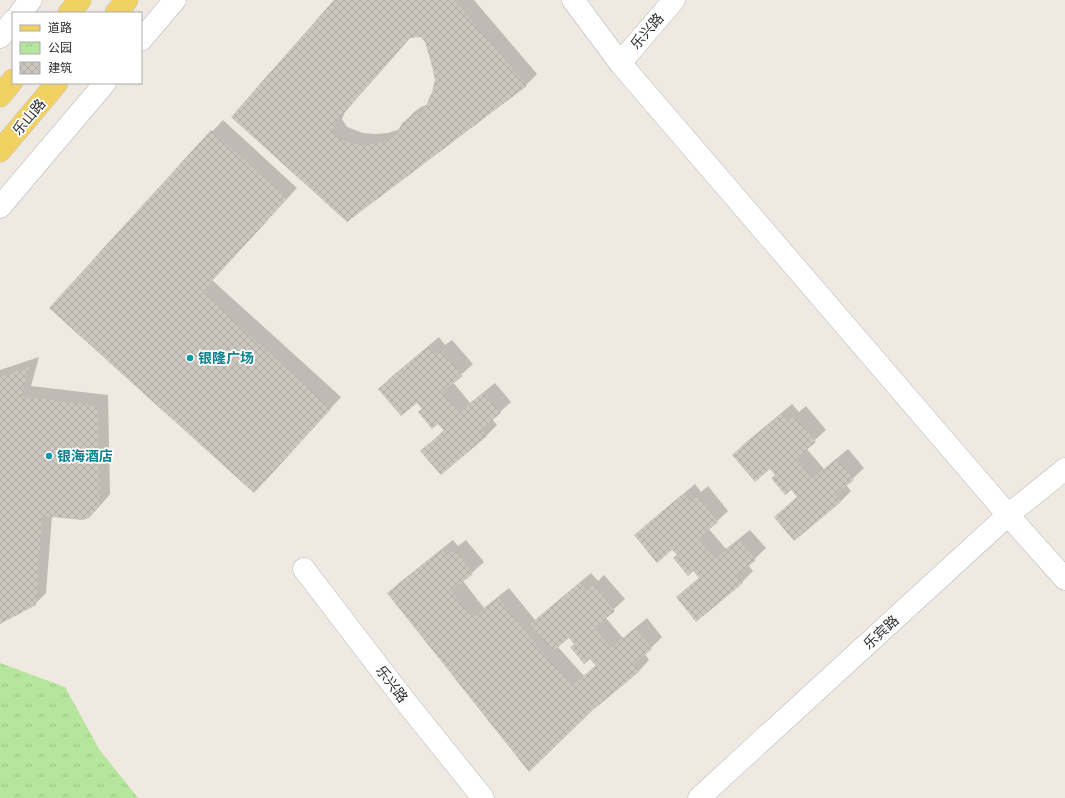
<svg xmlns="http://www.w3.org/2000/svg" width="1065" height="798" font-family="Jost,'Noto Sans SC',sans-serif">
	<style>
		.park { fill: url(#park-tufts) }
		.shadow { fill: #0003; fill-rule: evenodd }
		.building { fill: url(#building-cross-hatch); fill-rule: evenodd }
		.lines { fill: none; stroke-linecap: round; stroke-linejoin: round }
		.minor-casing { stroke: #b4b7c1; stroke-width: 23 }
		.major-casing { stroke: #c9c9c9; stroke-width: 23 }
		.minor { stroke: #fff; stroke-width: 22 }
		.major { stroke: #f2d163; stroke-width: 22 }
		.culture-dot { fill: #0f9aa8; stroke: #fff; stroke-width: 1.5 }
		.labels { text-anchor: middle; dominant-baseline: central; stroke-width: 3.5; stroke-linejoin: round; paint-order: stroke }
		.street-label { font-size: 14px; fill: #2e2e2e; stroke: #fff }
		.culture-label { font-size: 14px; font-weight: bold; fill: #0d838f; stroke: #fff; text-anchor: start }
	</style>
	<defs>
		<pattern id="park-tufts" width="24" height="20" patternUnits="userSpaceOnUse"><rect width="24" height="20" fill="#b6e59e"/><path d="M3 7l-1-3M5 7V3M7 7l1-3M15 17l-1-3M17 17v-4M19 17l1-3" fill="none" stroke="#9dc588"/></pattern>
		<pattern id="building-cross-hatch" width="8" height="8" patternUnits="userSpaceOnUse"><rect width="8" height="8" fill="#cbc7bf"/><path d="M0 0l8 8M0 8l8-8" fill="none" stroke="#afaba4"/></pattern>
	</defs>
	<rect width="100%" height="100%" fill="#efe9e1"/>
	<path class="park" d="M0,663L65,687L99,749L138,798H0Z"/>
	<g class="shadow">
		<path d="M335,0H474L537,74L526,85L347,220L232,117ZM421,36L426,41L436,79L433,93L428,104L421,107L414,112L403,124L400,129L388,133L375,134L363,133L347,127L342,119L345,112L411,37Z"/>
		<path d="M223,120L297,188L212,280L341,397L265,481L51,308Z"/>
		<path d="M439,337L445,345L452,340L473,364L453,382L470,403L495,383L511,402L492,419L497,425L487,435L441,474L422,451L444,430L438,423L419,412L423,408L417,402L380,389L390,378Z"/>
		<path d="M39,357L31,386L108,395L110,494L100,506L52,516L46,593L35,604L0,623V370Z"/>
		<path d="M792,404L799,412L806,406L826,430L806,448L824,469L848,449L864,468L846,485L851,491L840,502L775,517L798,496L770,468L733,455L744,444Z"/>
		<path d="M695,484L701,492L708,486L728,511L709,529L726,549L750,530L766,548L748,565L753,571L742,582L696,620L677,597L700,577L673,548L635,535L646,525Z"/>
		<path d="M453,540L458,546L466,540L484,562L463,581L484,608L509,588L535,620L591,573L598,581L604,575L625,599L605,617L623,638L647,618L662,637L645,654L649,660L639,671L592,709L388,593L399,583ZM569,637L596,665L584,676L558,647Z"/>
	</g>
	<g class="building">
		<path d="M334,0H454L527,86L347,222L231,117ZM421,37L425,42L430,59L435,79L432,92L425,108L420,113L410,117L402,123L396,135L388,140L377,143L364,145L352,144L336,137L332,130L334,124L409,38Z"/>
		<path d="M211,130L287,199L202,292L331,409L254,493L49,308Z"/>
		<path d="M428,347L434,355L441,350L463,376L442,392L459,413L483,393L501,413L481,429L487,436L441,475L420,451L444,431L438,424L432,429L418,412L422,409L417,403L401,416L378,389Z"/>
		<path d="M29,367L21,396L98,406L100,506L89,518L83,520L42,516L36,605L0,624V377Z"/>
		<path d="M781,414L788,422L794,416L816,442L795,459L812,479L837,459L854,480L835,495L841,502L794,541L774,517L797,497L791,490L785,495L771,478L775,475L770,469L755,482L732,455Z"/>
		<path d="M683,494L690,502L696,496L718,522L698,539L715,559L739,540L756,560L737,576L743,583L696,622L676,597L699,578L693,571L688,576L673,558L677,555L672,550L657,563L634,535Z"/>
		<path d="M442,550L447,556L455,550L473,574L451,591L473,618L498,598L522,628L572,686L596,666L590,659L584,664L570,647L574,644L569,638L553,651L530,624L580,583L586,590L593,585L615,611L594,628L611,648L635,628L652,649L634,664L639,672L593,710L529,772L387,593Z"/>
	</g>
	<g class="lines">
		<defs>
			<g id="minor">
				<path d="M573,0L620,63L1008,515L1065,579"/>
				<path d="M20,13L31,0"/>
				<path d="M0,37L13,21"/>
				<path d="M141,40L175,0"/>
				<path d="M620,63L674,0"/>
				<path d="M0,207L105,83"/>
				<path d="M304,569L405,701L483,798"/>
				<path d="M699,798L1008,515L1065,469"/>
			</g>
			<g id="major">
				<path d="M69,13L80,0"/>
				<path d="M116,13L127,0"/>
				<path d="M0,96L13,80"/>
				<path d="M0,151L57,83"/>
			</g>
		</defs>
		<use href="#minor" class="minor-casing"/>
		<use href="#major" class="major-casing"/>
		<use href="#minor" class="minor"/>
		<use href="#major" class="major"/>
	</g>
	<g class="culture-dot">
		<circle cx="190" cy="358" r="4"/>
		<circle cx="49" cy="456" r="4"/>
	</g>
	<g class="labels">
		<g class="street-label">
			<text transform="translate(647 31) rotate(-49)">乐兴路</text>
			<text transform="translate(29 117) rotate(-50)">乐山路</text>
			<text transform="translate(881 632) rotate(-43)">乐宾路</text>
			<text transform="translate(392 684) rotate(53)">乐兴路</text>
		</g>
		<g class="culture-label">
			<text x="198" y="358">银隆广场</text>
			<text x="57" y="456">银海酒店</text>
		</g>
	</g>
	<rect x="12" y="12" width="130" height="72" fill="#ffffff" stroke="#ababab"/>
	<rect x="20" y="25" width="20" height="6" fill="#f2d163" stroke="#ababab"/>
	<text x="48" y="32" font-size="12" fill="#2e2e2e">道路</text>
	<rect x="20" y="42" width="20" height="12" fill="url(#park-tufts)" stroke="#ababab"/>
	<text x="48" y="52" font-size="12" fill="#2e2e2e">公园</text>
	<rect x="20" y="62" width="20" height="12" fill="url(#building-cross-hatch)" stroke="#ababab"/>
	<text x="48" y="72" font-size="12" fill="#2e2e2e">建筑</text>
</svg>
